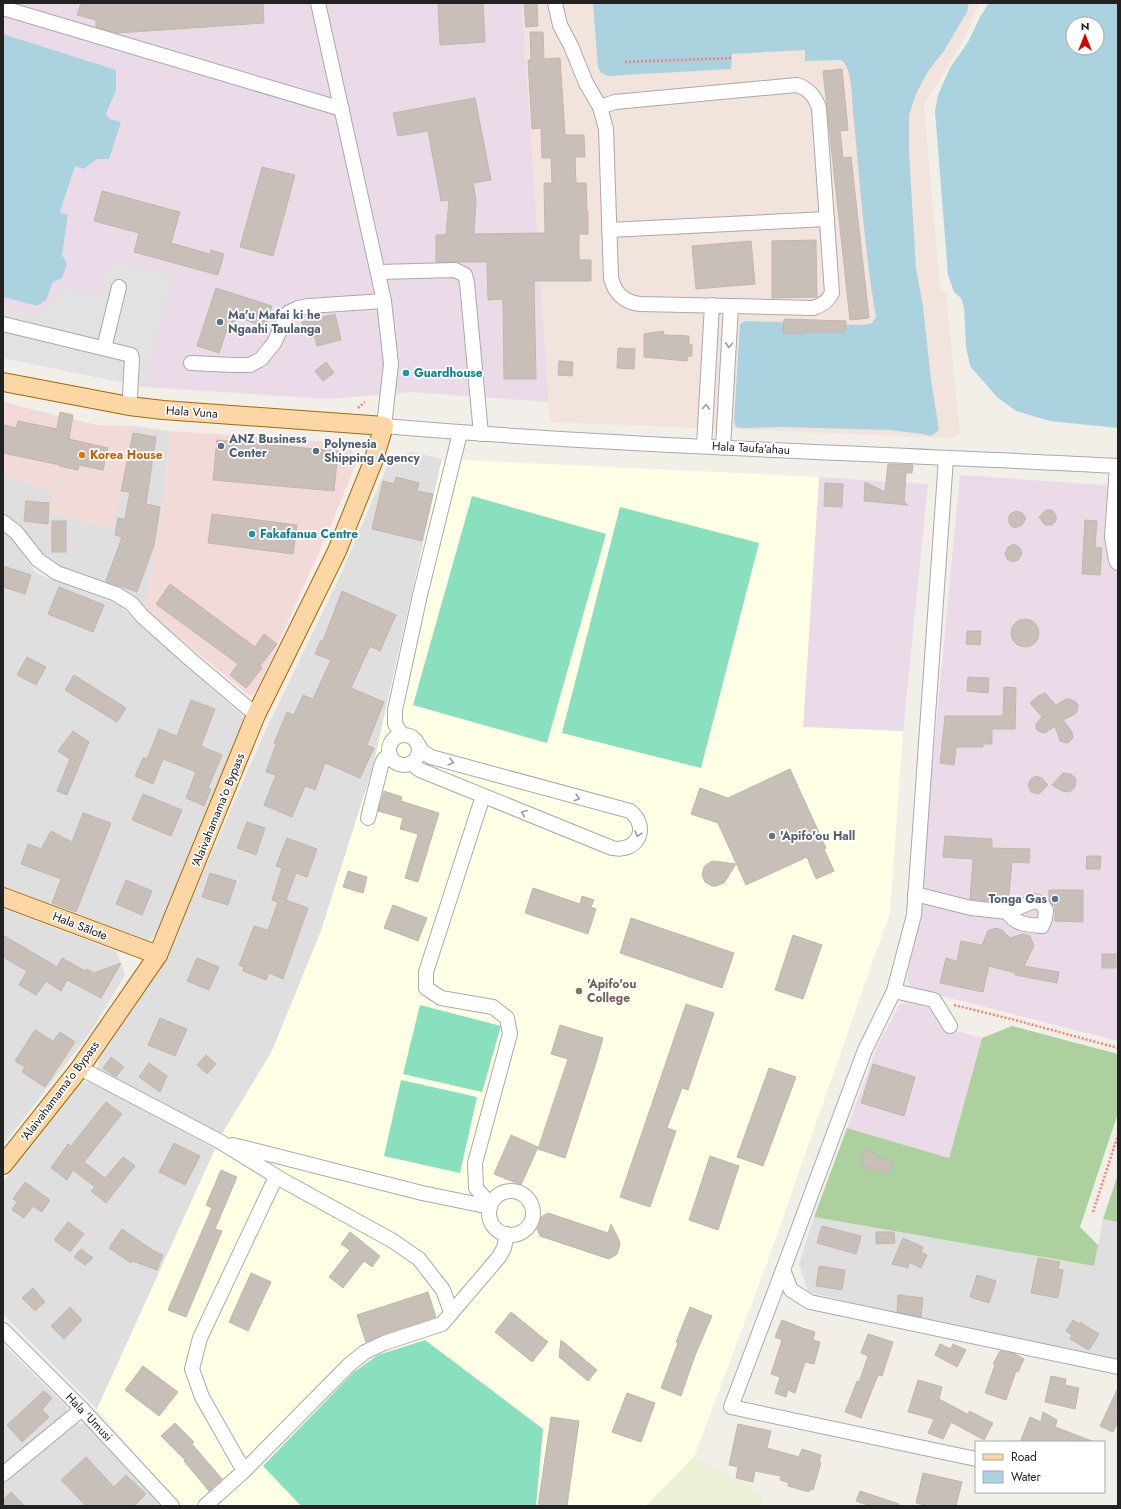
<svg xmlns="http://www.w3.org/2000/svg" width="1121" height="1509" font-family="Jost,sans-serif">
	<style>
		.residential { fill: #e0dfdf }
		.commercial { fill: #f2dad9 }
		.industrial { fill: #ebdbe8 }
		.education { fill: #ffffe5 }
		.military { fill: #f3e3dd }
		.farmland { fill: #eef0d5 }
		.forest { fill: #add19e }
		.pitch { fill: #88e0be }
		.parking { fill: #e2e2e2 }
		.water { fill: #aad3df; fill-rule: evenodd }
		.building { fill: #c7bfb8; stroke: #c4b6ab }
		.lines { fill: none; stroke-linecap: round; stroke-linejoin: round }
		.minor-casing { stroke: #a9a9a9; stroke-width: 16 }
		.major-casing { stroke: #a06b00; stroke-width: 20 }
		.path { stroke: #fa8072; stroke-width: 2.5; stroke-dasharray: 2 2; stroke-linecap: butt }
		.minor { stroke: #fff; stroke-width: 14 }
		.major { stroke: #fcd6a4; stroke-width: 18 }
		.oneway { stroke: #9c9c9c }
		.service-dot { fill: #5c6f8a; stroke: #fff; stroke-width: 1.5 }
		.culture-dot { fill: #0f9aa8; stroke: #fff; stroke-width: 1.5 }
		.food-dot { fill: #e8710a; stroke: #fff; stroke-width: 1.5 }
		.worship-dot { fill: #6b7280; stroke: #fff; stroke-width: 1.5 }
		.education-dot { fill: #8d6e63; stroke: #fff; stroke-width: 1.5 }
		.labels { text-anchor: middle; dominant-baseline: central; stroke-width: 3.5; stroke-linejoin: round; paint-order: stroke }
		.service-label { font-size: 12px; font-weight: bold; fill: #4e5e75; stroke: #fff; text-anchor: start }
		.culture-label { font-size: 12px; font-weight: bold; fill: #0d838f; stroke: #fff; text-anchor: start }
		.street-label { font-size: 12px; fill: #222; stroke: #fff }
		.food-label { font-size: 12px; font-weight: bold; fill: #c56008; stroke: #fff; text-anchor: start }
		.worship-label { font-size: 12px; font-weight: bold; fill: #5b616d; stroke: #fff; text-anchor: start }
		.education-label { font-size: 12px; font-weight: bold; fill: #785e54; stroke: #fff; text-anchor: start }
	</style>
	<rect width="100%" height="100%" fill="#f2efe9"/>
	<g class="residential">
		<path d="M132,426L170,431L164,496L145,610L47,559L15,524L3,516V478L5,474L54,492L49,512L113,528Z"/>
		<path d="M411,452L442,459L373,767L321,931L272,1051L222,1134L195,1122L98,1070L99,1055L175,936L264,734L341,574L390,460Z"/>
		<path d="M3,531L13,540L36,573L119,605L242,715L244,723L159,932L145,943L3,889Z"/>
		<path d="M3,908L116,951L125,975L91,1031L3,1145Z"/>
		<path d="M93,1081L215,1149L97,1409L3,1314V1182L77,1083Z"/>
		<path d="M814,1217L1094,1266L1103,1219L1118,1222V1360L902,1315L808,1292L799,1264Z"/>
		<path d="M3,1344L67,1407L66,1417L3,1467Z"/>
		<path d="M75,1423L87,1424L165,1506H3V1481Z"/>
	</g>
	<g class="commercial">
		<path d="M3,402L97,425L132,426L113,528L49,512L54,492L3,474Z"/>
		<path d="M170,431L348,443L357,461L329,530L257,690L250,696L145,610L164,496Z"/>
	</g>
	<g class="industrial">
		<path d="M3,3H522L549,402L412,392L328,399L145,387L3,358V297L37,306L46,300L62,255L68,215L60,212L75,166L84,169L97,159L121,122L110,119L106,114L116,90L115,70L3,34Z"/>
		<path d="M960,475L1118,486V1041L911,988L907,979L918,915Z"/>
		<path d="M819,477L928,484L903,731L803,728Z"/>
		<path d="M909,1001L930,1008L941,1027L982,1038L949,1158L847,1128L877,1047L900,1004Z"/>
	</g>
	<path class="education" d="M442,459L819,477L803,727L903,731L890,912L768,1260L694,1457L646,1506H181L97,1409L222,1134L272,1051L321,931L373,767Z"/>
	<path class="military" d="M522,3H979L967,33L924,106L940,289L946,293L960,433L950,438L550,422Z"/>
	<path class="farmland" d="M694,1457L763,1495L761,1506H646Z"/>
	<g class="forest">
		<path d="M1012,1026L1118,1054V1113L1080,1227L1098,1245L1094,1266L814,1217L847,1128L949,1158L982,1038Z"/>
		<path d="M1118,1174V1222L1103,1219Z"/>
	</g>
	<g class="pitch">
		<path d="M472,496L606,534L547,743L413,705Z"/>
		<path d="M620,507L759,543L701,768L562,733Z"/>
		<path d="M420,1005L501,1026L482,1092L403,1074Z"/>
		<path d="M401,1080L477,1097L460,1173L384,1156Z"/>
		<path d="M425,1340L543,1429L536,1506H301L263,1466L354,1372L378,1355Z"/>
	</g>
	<path class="parking" d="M110,260L173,276L145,381L132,384L3,358V308L37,316L51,306L60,286L97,296Z"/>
	<g class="water">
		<path d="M593,3H969L967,12L944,51L928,71L916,94L909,115V152L916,268L923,306L931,380L939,430L931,436L923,434L890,430L784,427L743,428L736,427L734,421L740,324L745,321L862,325L872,323L876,317C864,249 860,180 853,112C852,98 852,67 841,60L805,61V50L732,54L731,69L608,76L601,73L598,67Z"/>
		<path d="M989,3H1118V428L1050,421L1016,411L997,397L970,366L966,346L964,308L961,298L954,292L948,275L935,111L938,95L950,68L968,42L980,17ZM1073,24H1097V48H1073Z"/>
		<path d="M3,34L116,70V90L106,114L110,119L121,122L109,159H97L84,169L75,166L60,212L68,215L62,255L67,264L62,278L53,282L46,300L37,306L3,297Z"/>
	</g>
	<g class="building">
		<path d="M81,3H263L264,23L117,33L96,27V20L77,15Z"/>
		<path d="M438,3H483L485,42L440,45Z"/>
		<path d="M524,3H537L538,26L526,27Z"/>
		<path d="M530,32H543L544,59L560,58L565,135H584L585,157H575L576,183H586L587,211H588V234H579V260H591V281H534L536,379H504L503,299L488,300L487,262H436V235H446L449,200L441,201L428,131L398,136L393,113L475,98L491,180L473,183L476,200L474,234L545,233L544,183H552L551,158H542L541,128L532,129L528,60H531Z"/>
		<path d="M842,69L848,130L840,131L843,158L851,157L869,318L850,320L823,71Z"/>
		<path d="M262,167L295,175L273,256L240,247Z"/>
		<path d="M102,191L180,212L171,243L210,254L211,250L224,254L218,275L134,252L139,233L94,221Z"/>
		<path d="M816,240L817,297L772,298V241Z"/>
		<path d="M751,241L755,284L696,289L692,246Z"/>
		<path d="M216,288L272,306L265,327L240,318L228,326L219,353L197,346Z"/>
		<path d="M335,314L341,340L317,346L315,337L310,338L309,333L305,334L302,322Z"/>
		<path d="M784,319L846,321L845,332H805V334L783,333Z"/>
		<path d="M663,331L664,335L689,336V344L692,345V356H688L687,361L644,357V334Z"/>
		<path d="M618,348L635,349L634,369L617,368Z"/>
		<path d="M559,361L573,362L572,376L558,375Z"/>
		<path d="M326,362L334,373L323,381L315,371Z"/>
		<path d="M60,412L73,415L69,439L108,448L103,470L79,465L78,470L59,466L60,465L3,453V425L16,428L18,421L57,429Z"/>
		<path d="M133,433L156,437L146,504L160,507L154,545L137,592L106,581L122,537L115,535L118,518L125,519L130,492L121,491Z"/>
		<path d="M217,440L338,451L334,491L213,480Z"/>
		<path d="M888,464L913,465L912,473H906L904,502L908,505L864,501L865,482L885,492Z"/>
		<path d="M396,477L419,483L417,491L433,494L422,541L372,529L383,481L394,484Z"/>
		<path d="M825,483L843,484L842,507L824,506Z"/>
		<path d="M26,501L49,503L48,524L24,521Z"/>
		<path d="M1046,510H1052L1056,515V521L1052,525H1045L1039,517Z"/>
		<path d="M1016,511L1022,513L1026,518L1022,525L1015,528L1011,526L1008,520L1010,514Z"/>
		<path d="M212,514L297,525L293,554L208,543Z"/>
		<path d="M1085,520L1097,521L1095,547L1102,548L1100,575L1082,574Z"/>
		<rect x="52" y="521" width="14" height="31"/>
		<path d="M1014,544L1020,548L1022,554L1018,560L1012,562L1007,559L1005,553L1008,547Z"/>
		<path d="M3,566L31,575L25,594L3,587Z"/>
		<path d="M170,584L255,647L264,634L277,644L260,666L262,668L246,688L230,675L238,664L156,604Z"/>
		<path d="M59,587L104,605L93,632L48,614Z"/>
		<path d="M342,591L396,615L380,651L370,646L351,688L384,702L367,745L374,748L360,778L325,763L315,790L305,786L292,817L264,805L276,775L266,772L276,744L274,743L287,712L294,715L303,695L313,699L331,660L315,654L321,640L323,641Z"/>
		<circle cx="1025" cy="633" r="14"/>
		<path d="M967,631H981L980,645L966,644Z"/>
		<path d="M27,657L46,667L36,685L17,675Z"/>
		<path d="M74,675L126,708L117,722L65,690Z"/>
		<path d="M968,677L989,678L988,693L967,691Z"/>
		<path d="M1004,687L1016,688L1015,729H992V744H983V747H956L954,765L940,763L945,716H1003Z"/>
		<path d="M1045,693L1056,705L1066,699H1070L1076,702L1078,705L1077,712L1075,714L1063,720L1072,732L1073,738L1069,742L1066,743L1060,741L1055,726L1045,733L1040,732L1036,729V724L1042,717L1030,703L1038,696Z"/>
		<path d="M191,700L215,709L201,746L222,755L208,788L211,789L204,806L186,798L196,772L163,759L153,784L135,776L143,758L147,759L159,729L177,736Z"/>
		<path d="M73,731L89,742L67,795L57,791L70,759L58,751Z"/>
		<path d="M790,769L826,848L824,849L834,871L816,879L807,857L746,885L718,823L691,814L700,788L728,798Z"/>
		<path d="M1063,773L1071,774L1076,779L1075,787L1070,792L1062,791L1052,785Z"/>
		<path d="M1035,776L1042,778L1048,785L1041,792L1038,794L1031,792L1028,786L1030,780Z"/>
		<path d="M384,791L402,797L401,801L439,813L418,882L405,878L418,834L400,829L403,818L378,811Z"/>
		<path d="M143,794L182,810L171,836L132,820Z"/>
		<path d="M83,813L111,823L76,912L52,903L61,879L21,864L28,844L41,849L51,831L72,842Z"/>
		<path d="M247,822L265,828L256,855L237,848Z"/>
		<path d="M945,836L992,839V848L1030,849L1029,863L1012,862L1008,903L970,899L973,859L943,857Z"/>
		<path d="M287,838L317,849L307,877L296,873L286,900L308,908L283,979L269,973L266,980L243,971L244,967L239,965L254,926L268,930L278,902L272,900L282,868L276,866Z"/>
		<path d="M1087,856H1101L1100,869H1086Z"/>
		<path d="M714,861L736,864L724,883L716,886H712L705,882L702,875L704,867L710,862Z"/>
		<path d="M348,871L367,877L363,893L343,887Z"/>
		<path d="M210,873L236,881L228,905L202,897Z"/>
		<path d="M126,880L152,891L142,915L116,904Z"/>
		<path d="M533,888L580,904L582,896L594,900L591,907L596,909L588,934L525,913Z"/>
		<path d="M1049,890H1083V922L1055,921V905H1053L1049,900Z"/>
		<path d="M393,905L427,918L418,941L384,928Z"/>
		<path d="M631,918L734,953L722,988L620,953Z"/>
		<path d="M995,928L1002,930L1010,938L1023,934L1030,936L1034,946L1024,966L1059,972L1057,983L1015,975L1016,973L989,966L983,992L940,983L946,958L957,961L961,941L982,945L988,931Z"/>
		<path d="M3,935L57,967L62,958L85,971L87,969L94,973L121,963L101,998L67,980L61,991L46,981L36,995L19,985L27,971L3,957Z"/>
		<path d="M793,935L822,945L803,999L775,990Z"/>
		<rect x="1102" y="954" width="14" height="14"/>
		<path d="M197,958L219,967L209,990L187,981Z"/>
		<path d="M686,1004L714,1013L688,1090L682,1088L667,1128L676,1131L650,1207L620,1197Z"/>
		<path d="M160,1018L187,1029L175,1056L148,1045Z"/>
		<path d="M560,1025L603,1038L595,1066L565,1158L538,1149L568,1059L551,1054Z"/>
		<path d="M35,1030L53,1041L60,1032L75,1042L45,1087L22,1072L25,1067L15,1061Z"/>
		<path d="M206,1055L216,1064L207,1074L197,1065Z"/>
		<path d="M111,1057L124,1067L116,1077L103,1068Z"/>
		<path d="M149,1063L167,1076L160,1092L139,1077Z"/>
		<path d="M873,1064L915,1077L904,1116L861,1103Z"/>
		<path d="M769,1068L796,1077L763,1166L737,1157Z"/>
		<path d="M106,1102L122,1114L84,1162L105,1178L123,1157L135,1166L106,1203L91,1191L95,1187L73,1170L67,1180L51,1168L68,1144L71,1146Z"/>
		<path d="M511,1135L538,1147L521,1185L494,1174Z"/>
		<path d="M174,1143L200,1156L185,1185L159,1172Z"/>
		<path d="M865,1150L877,1154L876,1157L893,1161L889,1174L861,1166Z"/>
		<path d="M710,1156L739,1166L718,1230L689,1220Z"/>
		<path d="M221,1170L237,1177L215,1229L222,1231L186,1317L168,1310L212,1208L206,1205Z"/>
		<path d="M25,1182L50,1200L42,1212L33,1206L24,1218L12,1210L17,1202L13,1199Z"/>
		<path d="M548,1213L608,1233L611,1224L619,1240L620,1245L617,1254L609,1259L540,1236L537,1229L538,1220L541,1217Z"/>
		<path d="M68,1222L84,1234L70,1252L54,1240Z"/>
		<path d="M822,1226L861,1236L856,1254L817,1243Z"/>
		<path d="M122,1229L154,1251L163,1255L157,1270L133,1261L131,1263L109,1248Z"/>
		<path d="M350,1232L380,1256L372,1267L364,1261L343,1288L329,1277L350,1250L341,1244Z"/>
		<path d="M876,1232H894L895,1243L876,1244Z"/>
		<path d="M903,1238L923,1247L921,1252L927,1255L921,1268L909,1262L908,1268L892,1264Z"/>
		<path d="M81,1249L93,1258L85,1265L74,1257Z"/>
		<path d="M1038,1258L1060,1262L1058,1269L1063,1270L1058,1298L1031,1293Z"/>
		<path d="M819,1266L845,1270L842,1290L816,1286Z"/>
		<path d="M251,1273L271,1282L248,1331L229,1322Z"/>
		<path d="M977,1275L996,1281L989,1303L970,1297Z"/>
		<path d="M33,1288L45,1302L35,1311L22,1298Z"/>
		<path d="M428,1292L436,1317L381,1335L366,1342L357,1315Z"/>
		<path d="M898,1295L923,1298L921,1317L897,1312Z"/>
		<path d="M70,1307L82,1320L64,1339L51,1326Z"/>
		<path d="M690,1307L712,1316L694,1358L681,1396L661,1388L678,1343L676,1342Z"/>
		<path d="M511,1312L548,1342L532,1362L495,1332Z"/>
		<path d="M782,1320L802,1328L815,1332L813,1340L820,1342L814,1364L805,1362L795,1393L788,1390L786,1397L775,1393L780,1377L771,1374L782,1340L775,1337Z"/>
		<path d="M1073,1320L1079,1324L1080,1322L1099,1334L1089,1350L1070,1339L1072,1335L1066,1331Z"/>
		<path d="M868,1334L893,1342L882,1376L878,1375L861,1418L845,1412L857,1381L859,1382L868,1356L861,1353Z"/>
		<path d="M561,1340L597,1370L588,1381L559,1357Z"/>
		<path d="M940,1344L951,1349L953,1344L966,1350L957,1367L935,1355Z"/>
		<path d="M1000,1351L1013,1353L1024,1359L1018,1372L1016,1371L1006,1400L985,1393L995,1365L993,1364Z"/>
		<path d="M143,1366L178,1392L159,1416L125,1390Z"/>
		<path d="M1051,1376L1066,1379L1065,1385L1079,1388L1075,1409L1045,1402Z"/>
		<path d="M918,1380L942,1387L939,1399L969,1415V1411L993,1423L984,1440L951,1422L943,1439L928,1433L934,1419L908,1412Z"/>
		<path d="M1118,1388V1422L1113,1432L1100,1426Z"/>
		<path d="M44,1391L52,1398L42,1410L49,1417L22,1442L7,1425Z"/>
		<path d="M627,1393L655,1403L641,1442L612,1432Z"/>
		<path d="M1043,1412L1057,1420L1055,1427L1092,1441V1442H1027L1021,1440L1030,1417L1041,1422Z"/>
		<path d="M551,1417L579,1421L567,1506H538Z"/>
		<path d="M175,1423L194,1442L192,1444L222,1479L209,1491L184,1461L185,1460L161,1436Z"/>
		<path d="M738,1424L771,1431L767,1448L799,1457L802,1449L821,1455L819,1462L821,1463L813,1490L810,1489L809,1492L788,1486L789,1483L780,1480L781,1476L755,1471L753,1482L736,1478L738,1467L729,1465Z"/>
		<path d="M86,1457L114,1487L126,1475L146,1494L134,1506H86L61,1480Z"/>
		<path d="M923,1473L962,1482L956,1506H929L916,1503Z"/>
		<path d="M860,1491L899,1504V1506H870L856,1501Z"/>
		<path d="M11,1492L25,1506H3V1500Z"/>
	</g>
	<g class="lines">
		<defs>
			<g id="minor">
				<path d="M318,3L384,301L391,364L384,426C628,447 873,453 1118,466"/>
				<path d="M555,3L560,25L571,46L586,83L600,107L606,129L611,278C615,294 624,302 640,304L813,308C823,305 828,301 832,293L819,108C815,96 809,89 797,85L615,102L600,107"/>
				<path d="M3,8L342,109"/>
				<path d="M609,230L827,219"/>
				<path d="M378,272L455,270L465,275L467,283L481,434"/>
				<path d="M3,324L131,355L132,359L130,396L129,406"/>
				<path d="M104,348L119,287"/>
				<path d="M191,363L233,365H250L261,359L274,343L288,313L298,308L309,306L384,301"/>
				<path d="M704,446L712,305"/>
				<path d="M723,447L731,306"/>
				<path d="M946,458L914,915L894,991L865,1050L783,1270L791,1290L810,1302L1118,1367"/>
				<path d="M1117,466L1112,537L1116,560L1118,563"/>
				<path d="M3,522L16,532L38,560L57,573L116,594L132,604L142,616L190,659L256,715"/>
				<path d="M402,735L395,724V710L420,595L460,433"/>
				<circle cx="404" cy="750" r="15"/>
				<path d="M411,763L420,770L612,848C638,853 650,827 630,811L431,757L423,752L418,745"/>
				<path d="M483,796L426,972V988L441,998L493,1007L507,1018L510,1034L475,1163L476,1188L490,1204"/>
				<path d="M368,818L381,766L384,759L390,756"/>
				<path d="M915,894L971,908L1008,912L1034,901L1041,903L1046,910L1045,919L1042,926C1030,925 1014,925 1008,912"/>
				<path d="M894,991L934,1000L950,1026"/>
				<path d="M80,1068L219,1141L284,1181L393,1241L419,1259L443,1290L451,1312"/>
				<path d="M233,1145L422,1193L490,1207"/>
				<circle cx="511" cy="1213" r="22"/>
				<path d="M783,1270L731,1407L976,1459"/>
				<path d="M3,1330L82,1409L172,1506"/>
				<path d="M244,1471L202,1397L192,1369L200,1338L276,1177"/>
				<path d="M3,1474L82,1409"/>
				<path d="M205,1506L244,1471L350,1364L365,1352L384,1343L442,1324L499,1257L504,1248L507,1234"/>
			</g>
			<g id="major">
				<path d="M3,382L129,406L163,410L384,426L373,462L337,551L256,715L158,955L80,1068L3,1165"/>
				<path d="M3,897L158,955"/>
			</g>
		</defs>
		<use href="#minor" class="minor-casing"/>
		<use href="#major" class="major-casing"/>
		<g class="path">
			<path d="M625,62L731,58"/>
			<path d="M358,408L365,402"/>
			<path d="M954,1005L1015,1020L1118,1048"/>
			<path d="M1093,1212L1118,1135"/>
		</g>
		<use href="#minor" class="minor"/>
		<use href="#major" class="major"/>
	</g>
	<defs><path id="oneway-chevron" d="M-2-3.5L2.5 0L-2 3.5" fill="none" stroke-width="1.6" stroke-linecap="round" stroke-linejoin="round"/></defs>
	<g class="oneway">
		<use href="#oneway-chevron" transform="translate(729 345) rotate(93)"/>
		<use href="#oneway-chevron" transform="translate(706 407) rotate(-87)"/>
		<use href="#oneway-chevron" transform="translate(451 762) rotate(15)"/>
		<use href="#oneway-chevron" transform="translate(577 798) rotate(16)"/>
		<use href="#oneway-chevron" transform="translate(524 813) rotate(-158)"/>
		<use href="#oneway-chevron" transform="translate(638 834) rotate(106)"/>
	</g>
	<g class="service-dot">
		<circle cx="220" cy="322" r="4"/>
		<circle cx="221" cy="446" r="4"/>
		<circle cx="316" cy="451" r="4"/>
		<circle cx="1055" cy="899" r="4"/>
	</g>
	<g class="culture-dot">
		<circle cx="406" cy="373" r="4"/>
		<circle cx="252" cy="534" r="4"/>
	</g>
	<circle class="food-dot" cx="82" cy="455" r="4"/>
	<circle class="worship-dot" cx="772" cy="836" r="4"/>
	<circle class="education-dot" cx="579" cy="991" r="4"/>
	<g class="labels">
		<g class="service-label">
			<text x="228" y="315">Ma'u Mafai ki he<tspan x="228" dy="14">Ngaahi Taulanga</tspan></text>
			<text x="229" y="439">ANZ Business<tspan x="229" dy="14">Center</tspan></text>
			<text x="324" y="444">Polynesia<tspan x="324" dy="14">Shipping Agency</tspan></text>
			<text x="1047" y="899" text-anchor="end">Tonga Gas</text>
		</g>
		<g class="culture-label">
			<text x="414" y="373">Guardhouse</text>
			<text x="260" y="534">Fakafanua Centre</text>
		</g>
		<g class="street-label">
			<text transform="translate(192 412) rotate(4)">Hala Vuna</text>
			<text transform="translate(751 448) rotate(3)">Hala Taufa'ahau</text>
			<text transform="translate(218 810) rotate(-68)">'Alaivahamama'o Bypass</text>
			<text transform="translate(80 926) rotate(21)">Hala Sālote</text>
			<text transform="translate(60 1091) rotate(-53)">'Alaivahamama'o Bypass</text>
			<text transform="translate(89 1417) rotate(46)">Hala 'Umusi</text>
		</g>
		<g class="food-label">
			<text x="90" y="455">Korea House</text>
		</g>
		<g class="worship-label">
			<text x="780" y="836">'Apifo'ou Hall</text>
		</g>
		<g class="education-label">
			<text x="587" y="984">'Apifo'ou<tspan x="587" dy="14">College</tspan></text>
		</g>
	</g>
	<rect width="1121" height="1509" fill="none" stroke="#222222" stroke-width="8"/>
	<rect x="975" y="1441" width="130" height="52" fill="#ffffff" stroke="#a7a7a7"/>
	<rect x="983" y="1454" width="20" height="6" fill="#fcd6a4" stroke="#a7a7a7"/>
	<text x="1011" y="1461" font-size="12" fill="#222222">Road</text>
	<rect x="983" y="1471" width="20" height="12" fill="#aad3df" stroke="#a7a7a7"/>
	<text x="1011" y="1481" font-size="12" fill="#222222">Water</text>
	<g transform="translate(1085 36)"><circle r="19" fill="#ffffff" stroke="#a7a7a7"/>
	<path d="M0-3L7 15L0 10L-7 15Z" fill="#d40000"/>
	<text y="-6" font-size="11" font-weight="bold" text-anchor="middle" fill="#222222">N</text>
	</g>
</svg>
